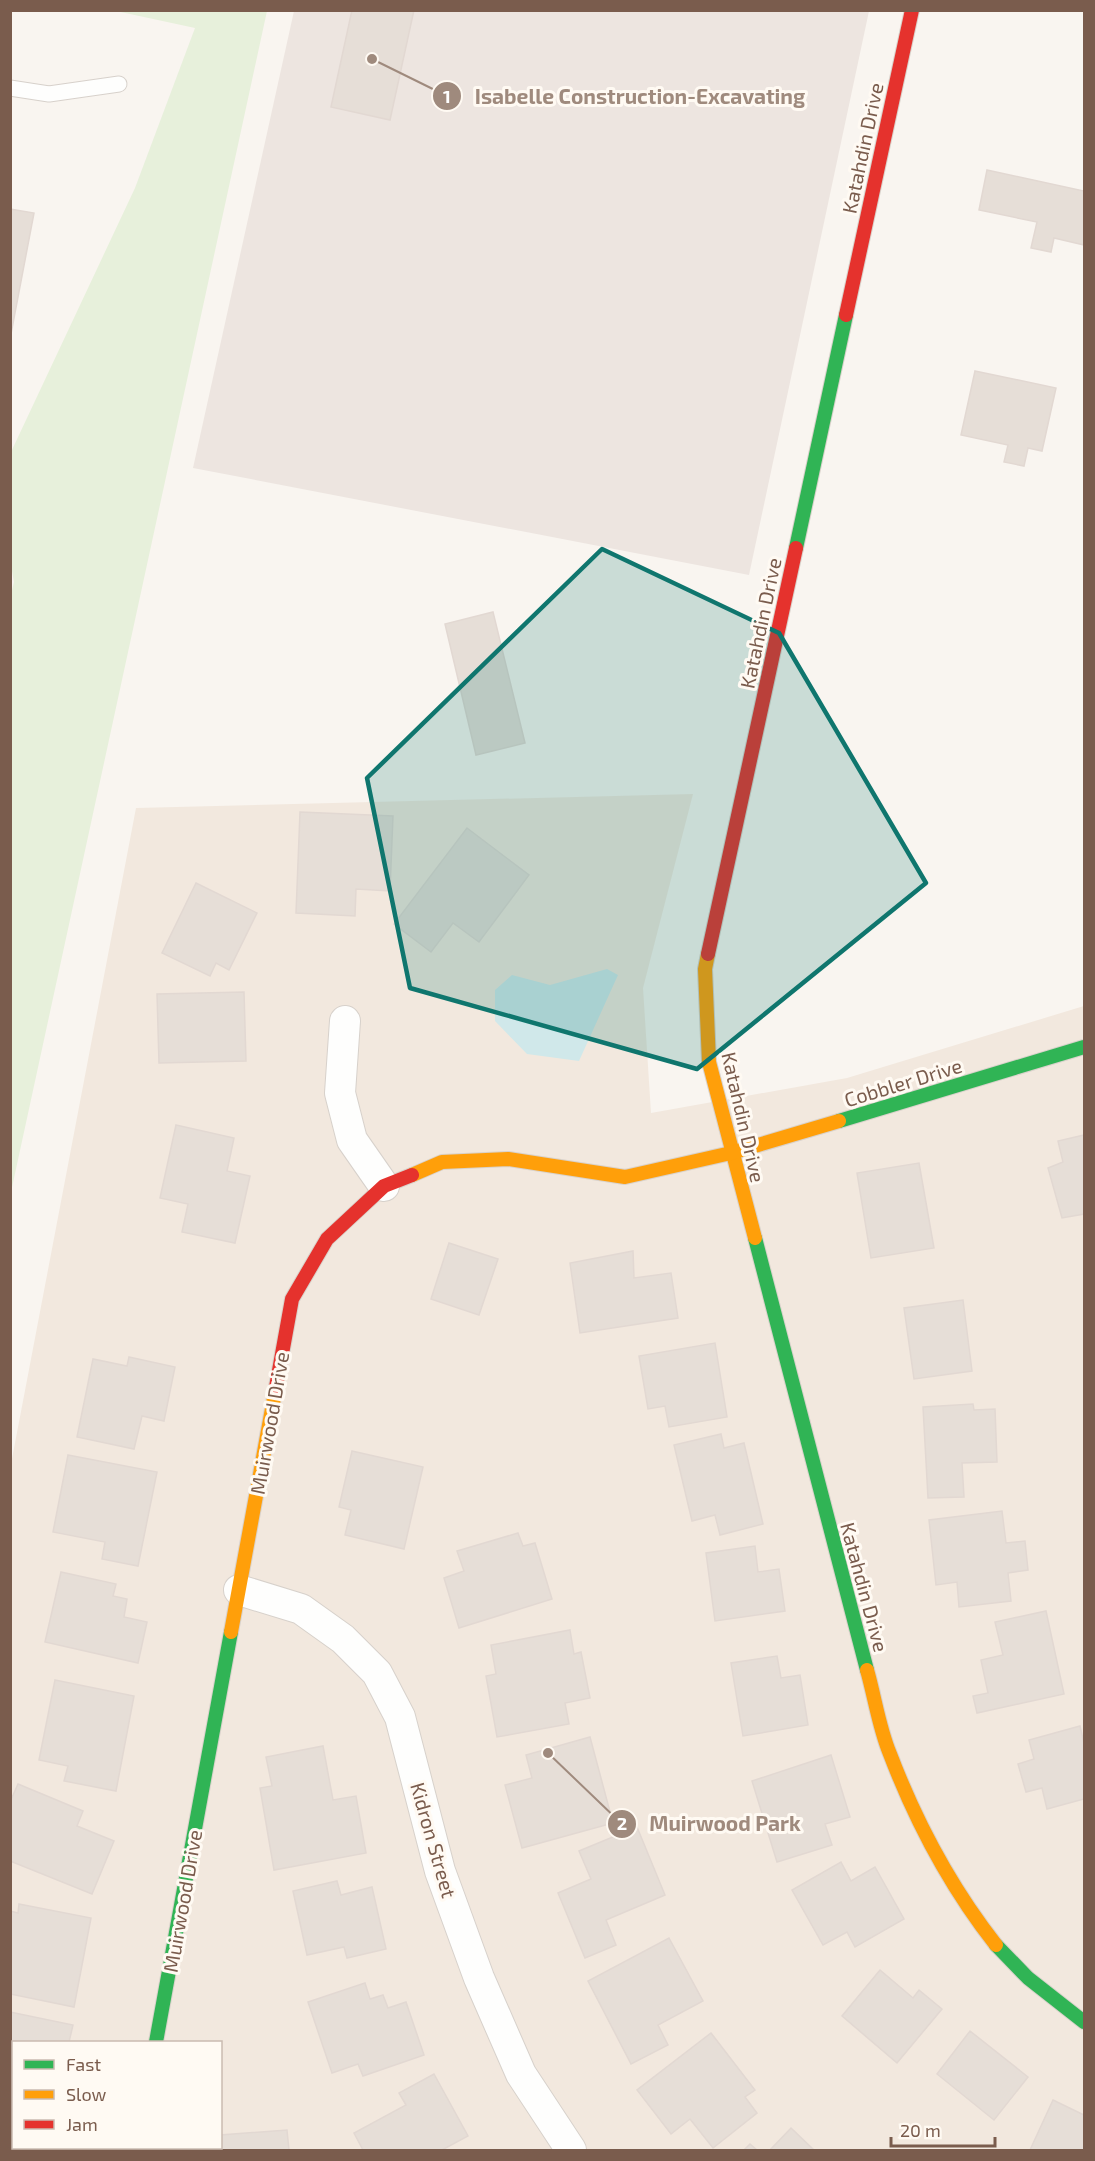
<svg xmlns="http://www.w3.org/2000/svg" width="1095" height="2161" font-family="'Exo 2',sans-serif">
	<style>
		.residential { fill: #f2e8de; fill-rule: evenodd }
		.industrial { fill: #ede5e0 }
		.green { fill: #e7f0db }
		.water { fill: #d0e8ea }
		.building { fill: #e6ded7; stroke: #e2d8d2; stroke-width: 1.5 }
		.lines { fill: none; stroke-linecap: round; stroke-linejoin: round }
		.lane-casing { stroke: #d7d1cb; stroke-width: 17 }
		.street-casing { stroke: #d7d1cb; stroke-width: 32 }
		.fast-casing { stroke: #d9d2cb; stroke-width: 16 }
		.slow-casing { stroke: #d9d2cb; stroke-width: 16 }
		.jam-casing { stroke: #d9d2cb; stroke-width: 16 }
		.lane { stroke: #fefefd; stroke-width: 15 }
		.street { stroke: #fefefd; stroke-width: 30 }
		.fast { stroke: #30b455; stroke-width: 14 }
		.slow { stroke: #ff9f0a; stroke-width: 14 }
		.jam { stroke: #e5322d; stroke-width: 14 }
		.marked { fill: #0f766e; fill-opacity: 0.2; stroke: #0f766e; stroke-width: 4.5; stroke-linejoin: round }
		.labels { text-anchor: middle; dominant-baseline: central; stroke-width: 6; stroke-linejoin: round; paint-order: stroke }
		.street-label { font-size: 20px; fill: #7a5c4d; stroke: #fffaf3 }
		.leader { fill: none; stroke: #9f8a7d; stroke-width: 2 }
		.callout-dot { fill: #9f8a7d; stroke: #fffaf3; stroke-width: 2 }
		.mark-label { font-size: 18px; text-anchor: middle; font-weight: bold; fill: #fff }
		.callout-label { font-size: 21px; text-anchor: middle; font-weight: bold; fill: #9f8a7d; stroke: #fffaf3; stroke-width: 6; stroke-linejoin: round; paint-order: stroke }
	</style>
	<rect width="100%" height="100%" fill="#f9f5f0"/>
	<path class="residential" d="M693,794L643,988L651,1113L847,1078L1084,1006V2150H11V1464L136,808ZM14,2042H220V2148H14Z"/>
	<path class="industrial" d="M294,11H869L749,575L193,468Z"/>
	<path class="green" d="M116,11H267L11,1192L10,598L14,582L10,560L11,452L135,188L195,28Z"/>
	<path class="water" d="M607,969L618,975L579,1061L527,1054L495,1021V990L512,975L550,985Z"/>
	<g class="building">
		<path d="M352,10H414L390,120L331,107Z"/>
		<path d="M987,170L1084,191V245L1054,238L1051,252L1031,248L1037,222L979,210Z"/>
		<path d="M10,209L34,213L10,339Z"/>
		<path d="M975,371L1056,388L1042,451L1028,448L1024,466L1004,462L1008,445L961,435Z"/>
		<path d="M493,612L525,743L476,755L445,624Z"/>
		<path d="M300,812L393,816L390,891L356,889L355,916L296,913Z"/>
		<path d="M467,828L529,875L479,942L453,923L431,952L394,924Z"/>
		<path d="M196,883L257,913L229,970L216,963L210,976L162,953Z"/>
		<path d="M244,992L246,1061L159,1063L157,994Z"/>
		<path d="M176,1125L234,1138L227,1171L250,1176L235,1243L182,1232L188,1204L160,1198Z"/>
		<path d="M1084,1135V1214L1062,1218L1048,1168L1063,1162L1058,1141Z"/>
		<path d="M919,1163L934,1248L871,1258L857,1173Z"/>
		<path d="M449,1243L498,1259L479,1315L431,1299Z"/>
		<path d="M633,1251L634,1278L671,1273L678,1318L580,1333L570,1263Z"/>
		<path d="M963,1300L972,1371L914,1379L904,1308Z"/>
		<path d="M715,1343L727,1417L669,1427L665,1406L648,1409L639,1356Z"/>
		<path d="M129,1357L175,1367L164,1421L142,1416L134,1449L77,1437L93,1359L127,1366Z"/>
		<path d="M973,1404L974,1410L995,1409L997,1462L962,1463L964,1497L928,1498L923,1407Z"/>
		<path d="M721,1434L724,1448L744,1443L763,1524L720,1535L715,1515L692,1521L674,1445Z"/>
		<path d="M352,1451L423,1467L404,1549L345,1535L351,1510L339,1507Z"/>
		<path d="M68,1455L157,1472L138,1566L102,1559L105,1542L53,1532Z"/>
		<path d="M1002,1511L1006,1543L1025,1541L1028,1570L1008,1573L1011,1601L959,1607L957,1582L936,1585L929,1520Z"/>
		<path d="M518,1533L523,1546L535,1543L552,1599L459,1628L444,1578L464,1571L457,1551Z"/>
		<path d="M755,1546L758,1572L779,1569L785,1611L715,1621L706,1553Z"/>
		<path d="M61,1572L116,1584L113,1596L127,1599L124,1617L147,1622L138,1663L45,1642Z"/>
		<path d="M1046,1611L1064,1694L977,1713L973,1696L988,1693L981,1660L1003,1655L995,1622Z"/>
		<path d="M570,1630L574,1654L581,1652L590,1698L565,1703L569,1724L497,1737L486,1676L496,1674L491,1645Z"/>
		<path d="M777,1656L781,1678L800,1675L808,1725L743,1736L731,1663Z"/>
		<path d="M55,1680L134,1696L116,1791L64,1781L68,1766L39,1760Z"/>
		<path d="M1080,1726L1084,1743V1799L1047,1809L1042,1788L1026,1792L1018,1764L1034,1759L1029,1740Z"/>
		<path d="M590,1737L613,1823L522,1848L505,1785L532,1778L526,1755Z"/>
		<path d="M323,1746L333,1800L356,1796L366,1853L274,1870L260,1788L272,1786L266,1757Z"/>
		<path d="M831,1755L850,1817L825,1824L832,1845L777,1862L752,1781Z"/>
		<path d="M18,1784L83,1811L77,1826L114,1841L92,1894L10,1861V1802Z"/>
		<path d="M637,1827L665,1895L606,1920L616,1945L585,1958L558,1893L591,1879L579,1851Z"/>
		<path d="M841,1862L851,1881L875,1867L904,1919L855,1947L847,1932L823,1945L792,1890Z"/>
		<path d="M337,1881L341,1895L372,1887L386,1949L347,1958L344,1947L307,1955L293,1891Z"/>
		<path d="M19,1904L91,1918L74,2007L10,1994V1911L18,1913Z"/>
		<path d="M669,1938L703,2001L658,2025L668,2045L631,2064L588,1981Z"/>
		<path d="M880,1970L913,1998L919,1990L942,2009L897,2063L842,2016Z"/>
		<path d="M365,1983L370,1999L383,1995L388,2008L406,2002L424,2055L363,2076L358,2064L332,2073L308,2002Z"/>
		<path d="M10,2012L73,2025L69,2042H14V2112H10Z"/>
		<path d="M970,2031L1028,2077L994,2120L937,2074Z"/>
		<path d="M711,2033L755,2090L745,2097L757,2113L713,2148L690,2119L671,2134L637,2090Z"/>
		<path d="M434,2074L468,2136L442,2150H363L354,2133L406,2105L399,2093Z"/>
		<path d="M1053,2100L1084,2115V2150H1030Z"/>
		<path d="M791,2128L814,2150H770Z"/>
		<path d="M287,2130L289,2150H218L217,2148H220V2135Z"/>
		<path d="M750,2144L757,2150H744Z"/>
	</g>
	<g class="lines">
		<defs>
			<path id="lane" d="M10,88L49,94L119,84"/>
			<g id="street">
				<path d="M345,1021L340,1093L352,1140L384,1186"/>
				<path d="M239,1590L301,1609L343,1639L377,1673L400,1717L440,1871L479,1978L521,2074L571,2150"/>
				<path d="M136,2150L137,2148"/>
			</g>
			<g id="fast">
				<path d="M796,548L846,315"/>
				<path d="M839,1121L1084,1047"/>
				<path d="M755,1238L867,1670"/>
				<path d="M996,1945L1028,1978L1084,2022"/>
				<path d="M156,2042L231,1632"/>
			</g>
			<g id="slow">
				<path d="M708,954L705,969L709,1062L755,1238"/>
				<path d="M412,1175L442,1162L508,1159L625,1177L731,1153L839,1121"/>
				<path d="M231,1632L276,1387"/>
				<path d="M867,1670C875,1698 879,1728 890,1754C916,1822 952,1889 996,1945"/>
			</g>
			<g id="jam">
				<path d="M846,315L912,10"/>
				<path d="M708,954L796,548"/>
				<path d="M276,1387L292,1299L327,1239L384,1186L412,1175"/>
			</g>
		</defs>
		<use href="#lane" class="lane-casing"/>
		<use href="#street" class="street-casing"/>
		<use href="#fast" class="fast-casing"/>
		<use href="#slow" class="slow-casing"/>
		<use href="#jam" class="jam-casing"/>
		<use href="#lane" class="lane"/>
		<use href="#street" class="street"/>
		<use href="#fast" class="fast"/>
		<use href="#slow" class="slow"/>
		<use href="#jam" class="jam"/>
	</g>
	<path class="marked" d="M602,549L779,633L926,883L697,1069L410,988L367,778Z"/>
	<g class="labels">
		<g class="street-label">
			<text transform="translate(862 148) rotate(-78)">Katahdin Drive</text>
			<text transform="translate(760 623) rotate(-78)">Katahdin Drive</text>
			<text transform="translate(903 1082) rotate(-17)">Cobbler Drive</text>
			<text transform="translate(744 1117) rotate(77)">Katahdin Drive</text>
			<text transform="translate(269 1423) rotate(-80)">Muirwood Drive</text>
			<text transform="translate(865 1587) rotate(75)">Katahdin Drive</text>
			<text transform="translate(434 1840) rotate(74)">Kidron Street</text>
			<text transform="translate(182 1901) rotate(-80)">Muirwood Drive</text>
		</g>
	</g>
	<path class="leader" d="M372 59L447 96M548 1753L622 1824"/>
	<g class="callout-dot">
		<circle cx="372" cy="59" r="6"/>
		<circle cx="548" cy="1753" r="6"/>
		<circle cx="447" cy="96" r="15"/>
		<circle cx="622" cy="1824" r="15"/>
	</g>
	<g class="mark-label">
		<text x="447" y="103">1</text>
		<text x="622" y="1830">2</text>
	</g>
	<g class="callout-label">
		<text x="640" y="104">Isabelle Construction-Excavating</text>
		<text x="725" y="1831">Muirwood Park</text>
	</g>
	<rect width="1095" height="2161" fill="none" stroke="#7a5c4d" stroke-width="24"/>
	<rect x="12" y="2041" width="210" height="108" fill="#fffaf3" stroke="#cabbb1" stroke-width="1.5"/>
	<rect x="24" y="2060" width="30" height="9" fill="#30b455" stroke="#cabbb1" stroke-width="1.5"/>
	<text x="66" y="2071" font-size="18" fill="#7a5c4d">Fast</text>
	<rect x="24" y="2090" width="30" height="9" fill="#ff9f0a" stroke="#cabbb1" stroke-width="1.5"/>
	<text x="66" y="2101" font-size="18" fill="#7a5c4d">Slow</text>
	<rect x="24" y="2120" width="30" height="9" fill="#e5322d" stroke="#cabbb1" stroke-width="1.5"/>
	<text x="66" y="2131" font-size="18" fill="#7a5c4d">Jam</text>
	<path d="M891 2137v9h104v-9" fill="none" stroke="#7a5c4d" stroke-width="3"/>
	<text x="900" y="2137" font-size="18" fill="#7a5c4d" stroke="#fffaf3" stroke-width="4.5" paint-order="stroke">20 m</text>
</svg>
